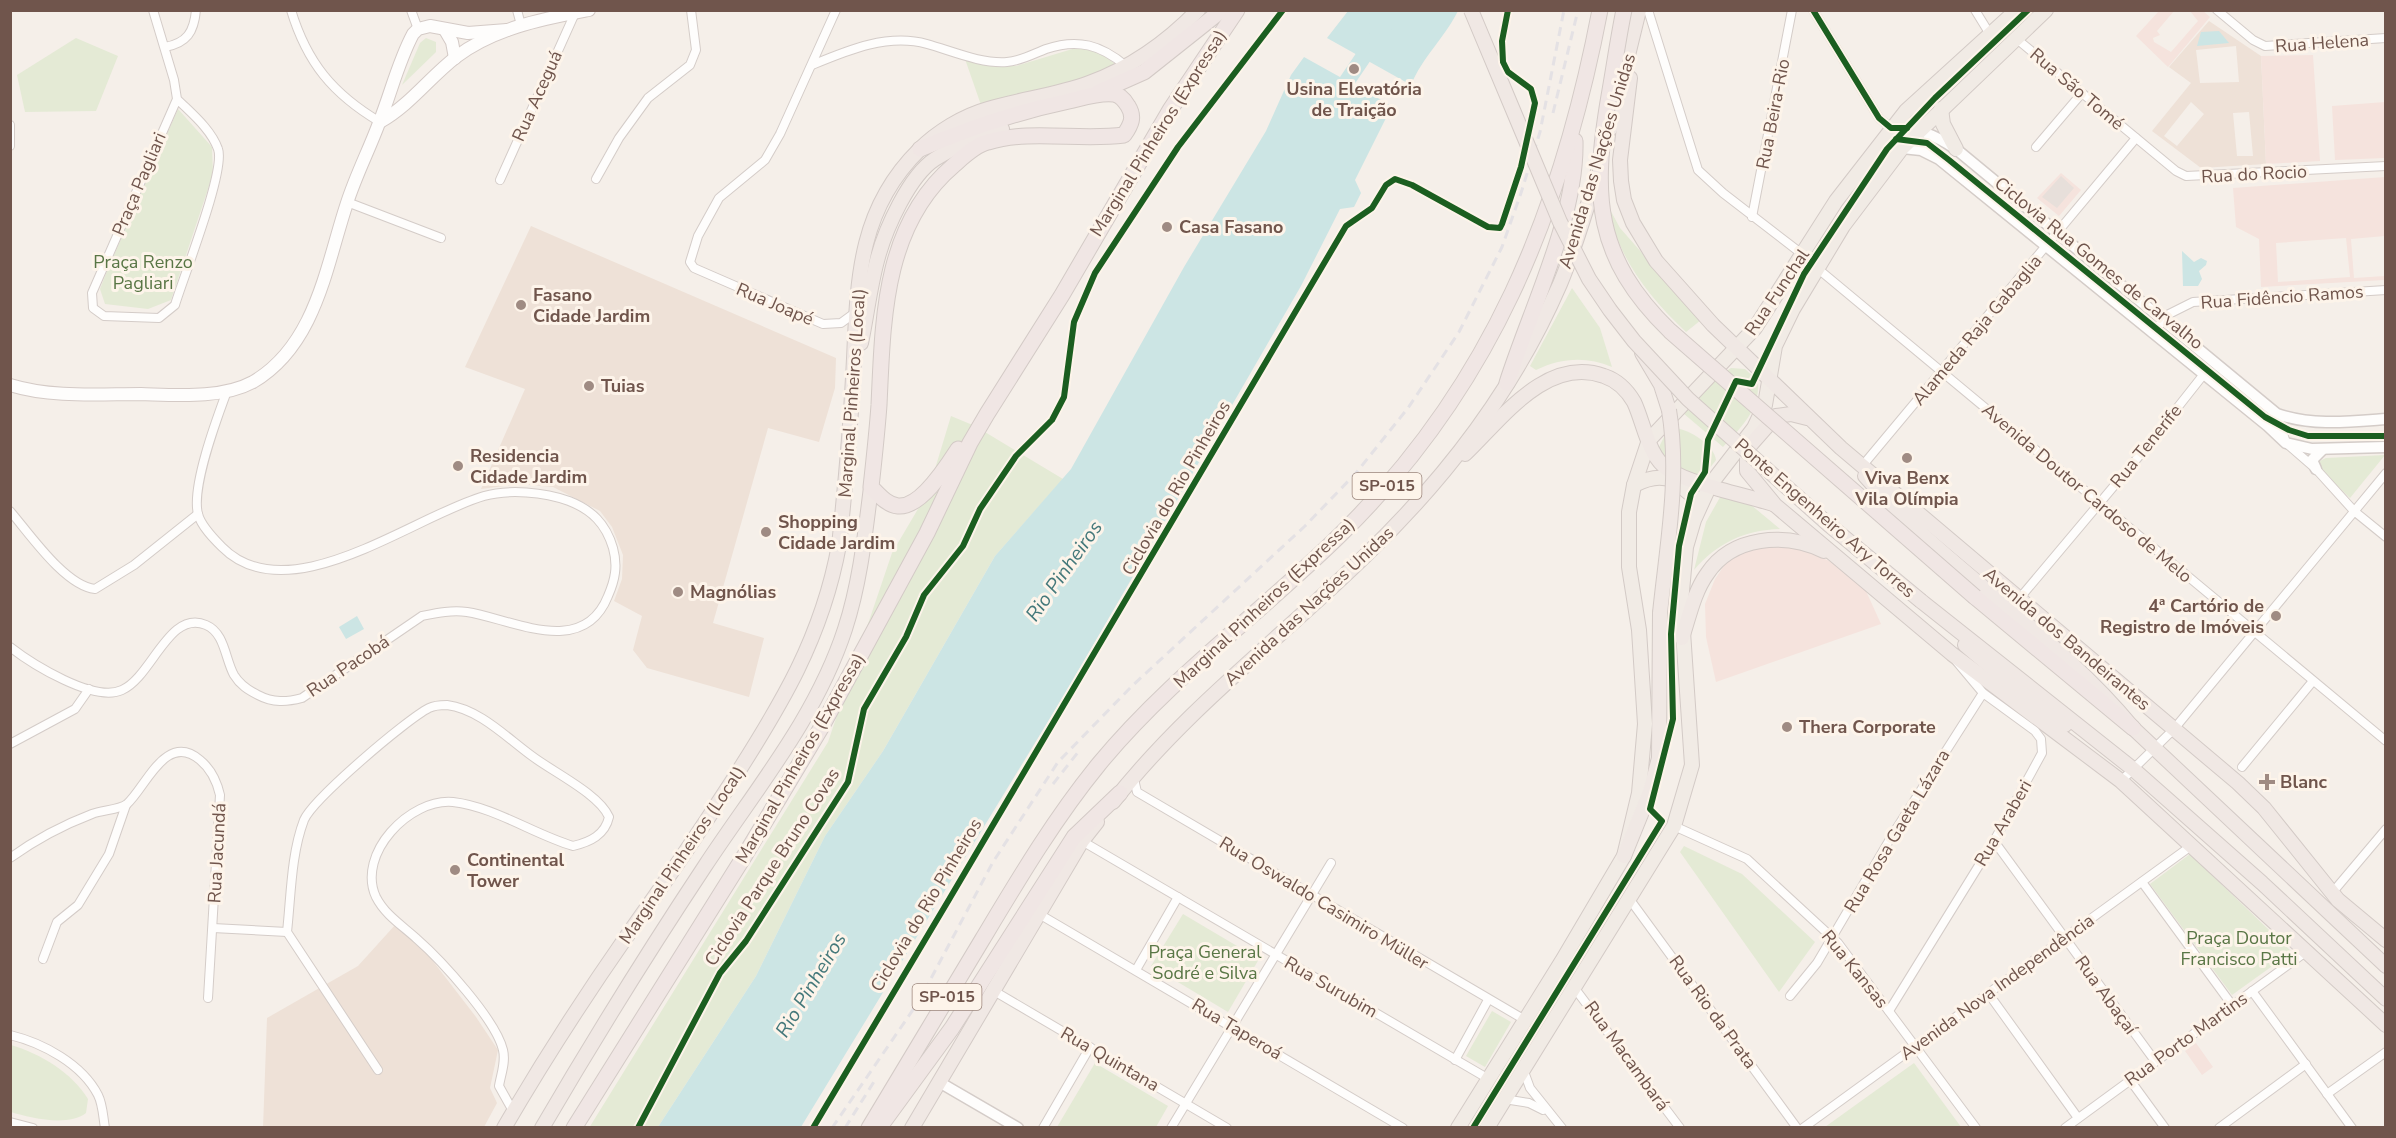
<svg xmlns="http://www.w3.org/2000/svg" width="2396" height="1138" font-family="'Nunito Sans',sans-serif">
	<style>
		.residential { fill: #eee1d7; fill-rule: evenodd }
		.commercial { fill: #f5e3dd; fill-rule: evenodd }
		.industrial { fill: #e7dfda }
		.green { fill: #e4ead5 }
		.water { fill: #cce5e4 }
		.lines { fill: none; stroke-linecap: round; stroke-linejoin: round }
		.river { stroke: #cce5e4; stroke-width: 16 }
		.minor-casing { stroke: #d4ccc8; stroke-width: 10 }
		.tertiary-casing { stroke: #d4ccc8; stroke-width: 13 }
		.secondary-casing { stroke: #d4cac6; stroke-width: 14 }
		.primary-casing { stroke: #d3cac6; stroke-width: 16 }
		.trunk-casing { stroke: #d3cac6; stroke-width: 16 }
		.motorway-casing { stroke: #d3cac6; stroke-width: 17 }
		.minor { stroke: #fefdfc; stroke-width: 8 }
		.tertiary { stroke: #fefdfc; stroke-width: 10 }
		.secondary { stroke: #fefdfc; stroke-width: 12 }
		.primary { stroke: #f1ebe5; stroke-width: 14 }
		.trunk { stroke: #f0e8e4; stroke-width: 14 }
		.motorway { stroke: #f0e6e4; stroke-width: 15 }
		.rail { stroke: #e4e1e4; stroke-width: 3; stroke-dasharray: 9 6; stroke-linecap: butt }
		.trunk-bridge-casing { stroke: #d3cac6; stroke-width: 16; stroke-linecap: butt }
		.motorway-bridge-casing { stroke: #d3cac6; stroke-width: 17; stroke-linecap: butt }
		.trunk-bridge { stroke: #f0e8e4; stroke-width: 14 }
		.motorway-bridge { stroke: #f0e6e4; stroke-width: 15 }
		.cycleway-casing { stroke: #fdf4ea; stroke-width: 10 }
		.cycleway { stroke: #1b5e20; stroke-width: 6 }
		.poi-dot { fill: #9f8b83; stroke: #fdf4ea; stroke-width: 2 }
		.labels { text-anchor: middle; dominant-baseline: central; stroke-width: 6; stroke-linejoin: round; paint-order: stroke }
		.shield { fill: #fdf4ea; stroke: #9a857b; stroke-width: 1.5 }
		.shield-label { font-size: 16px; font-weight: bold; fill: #70554c }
		.street-label { font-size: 18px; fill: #70554c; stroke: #fdf4ea }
		.poi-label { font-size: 18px; font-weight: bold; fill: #70554c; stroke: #fdf4ea; text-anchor: start }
		.park-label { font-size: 18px; fill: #597645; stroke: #fdf4ea }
		.water-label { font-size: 20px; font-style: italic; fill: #45797b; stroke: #fdf4ea }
	</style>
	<rect width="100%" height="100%" fill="#f5efe9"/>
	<g class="residential">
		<path d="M2209,21L2261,56L2266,164L2201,168L2152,131L2191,83L2169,67ZM2236,46L2239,82L2200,83L2196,50ZM2191,102L2204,114L2177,146L2164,136ZM2249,112L2253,156H2237L2233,113Z"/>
		<path d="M531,226L836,358L835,388L819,442L768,428L713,623L764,638L749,697L647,668L633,650L642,616L614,601L622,579L623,555L612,527L600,511L553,487L519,484L481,489L525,389L465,367Z"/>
		<path d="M396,924L419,943L476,1017L498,1050L490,1088L497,1103L484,1127L263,1128L267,1018L358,966Z"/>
	</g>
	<g class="commercial">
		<path d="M2159,11L2178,10L2179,11H2174L2157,31L2160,35L2153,38L2154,42L2171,52L2198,21L2190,11H2203L2210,17L2168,67L2136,36Z"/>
		<path d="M2313,55L2320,161L2266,164L2261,56Z"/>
		<path d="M2385,102V158L2335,160L2332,106Z"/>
		<path d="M2061,173L2081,190L2059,216L2037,198Z"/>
		<path d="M2385,177V236L2351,239L2354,278L2385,276V280L2261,287L2259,239L2236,227L2233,188ZM2346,238L2350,277L2278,282L2276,243Z"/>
		<path d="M1771,545L1797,546L1838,565L1866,591L1881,624L1716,682L1706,637L1705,604L1715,579L1728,560L1745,550Z"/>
		<path d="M2196,1043L2213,1067L2202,1075L2185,1051Z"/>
	</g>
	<path class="industrial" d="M2061,176L2074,188L2057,208L2042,197Z"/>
	<g class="green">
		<path d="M76,38L118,56L96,111L25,112L17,75Z"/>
		<path d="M426,38L436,42V52L402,85L420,43Z"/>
		<path d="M1079,47L1099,50L1116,65L1082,79L981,105L965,59L991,65L1016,66Z"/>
		<path d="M178,109L212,147L213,174L171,300L148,309L105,304L100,289L107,271Z"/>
		<path d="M1607,204L1620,228L1701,320L1686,332C1647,295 1618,258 1607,204Z"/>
		<path d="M1572,288L1600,328L1612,367C1586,356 1561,358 1536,370L1530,366Z"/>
		<path d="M1731,368L1745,369L1758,381C1760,410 1742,426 1723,447L1683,413L1716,378Z"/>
		<path d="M951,416L975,426L1063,479L995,556L883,751L825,836L756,976L658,1127L589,1128L828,742L892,553L928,492Z"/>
		<path d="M1674,428C1689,429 1714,445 1716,460C1713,464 1707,472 1703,474C1690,480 1664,459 1658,449L1666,433Z"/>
		<path d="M2385,455L2350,498L2318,468L2320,461L2326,458Z"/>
		<path d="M1727,485L1780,529C1745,530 1717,543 1694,570L1706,522Z"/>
		<path d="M1684,846L1742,874L1815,942L1779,992L1680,852Z"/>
		<path d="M2190,854L2292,952L2232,995L2150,884Z"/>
		<path d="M1183,914L1259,959L1228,1012L1151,966Z"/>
		<path d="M1492,1011L1511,1022L1485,1067L1466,1056Z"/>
		<path d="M11,1045C41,1054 71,1072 88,1099L86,1113C68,1127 30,1118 11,1112Z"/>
		<path d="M1095,1063L1168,1106L1156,1127H1057Z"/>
		<path d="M1914,1063L1961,1127H1825Z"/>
	</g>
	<g class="water">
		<path d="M1348,11V10L1458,11C1445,37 1422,58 1411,85L1327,38Z"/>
		<path d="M2219,31L2229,43L2197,46L2201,32Z"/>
		<path d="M1304,57L1392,106L1355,180L1361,193L1354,207L1340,209L1301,286L1066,692L801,1127H658L756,976L825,836L883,751L995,556L1071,469L1184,267L1266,131L1291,75Z"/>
		<path d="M2182,251L2194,262L2201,258L2207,261L2206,265L2199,271L2202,279L2198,286H2183Z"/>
		<path d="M357,616L364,629L346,639L339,627Z"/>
	</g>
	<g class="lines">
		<path class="river" d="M1338,102L1347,81L1395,10"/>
		<defs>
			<g id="minor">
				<path d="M153,10L174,80L177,99L92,293L93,308L104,316L159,318L175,305C183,278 226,170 218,149C211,129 191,113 177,99"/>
				<path d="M291,10C307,63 333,94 380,122"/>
				<path d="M411,10L418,29"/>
				<path d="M517,10L521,25"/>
				<path d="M836,10L780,134L765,160L719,198L698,236L690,262L694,268L823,324L841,323L856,312"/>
				<path d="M1648,10L1698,170L1723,193L1802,254"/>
				<path d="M1813,10L1879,118L1891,128"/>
				<path d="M1975,10L1991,36"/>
				<path d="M2217,10L2253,40L2265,46L2386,38"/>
				<path d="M2018,40L2176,171L2186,176L2386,166"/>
				<path d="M165,47C187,43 194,32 196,10"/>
				<path d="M812,65C848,50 888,33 927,44C952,51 981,64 1007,62C1021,61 1033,54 1046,49C1078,38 1101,45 1126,66"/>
				<path d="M10,125V146"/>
				<path d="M2036,147L2082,93"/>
				<path d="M596,179L619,138L648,98L690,65L696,50L691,10"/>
				<path d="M500,180L575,13"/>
				<path d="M347,202L441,238"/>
				<path d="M1752,217L1792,10"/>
				<path d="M1817,268L2386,741"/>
				<path d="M2152,333L2169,314L2193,302L2386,290"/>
				<path d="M2277,414L2286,443L2316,469L2354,511L2386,537"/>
				<path d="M1863,465L2136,138"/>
				<path d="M10,511C29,533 65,586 95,589L134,565L198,514"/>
				<path d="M2021,602L2024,593L2140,455L2204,374"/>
				<path d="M10,647C32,664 94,703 122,690C152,677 169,609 206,625C225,633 225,659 234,675C240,685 248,690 258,695C273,703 287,702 302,698L422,616C437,613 451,610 467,612C512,619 583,659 608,596C615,580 618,566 613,548C606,524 592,510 569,501C544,492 509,489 484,496C414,516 288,614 222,547C214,539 201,526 198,514C191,487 217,418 227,391"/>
				<path d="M10,744L75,709L89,689"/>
				<path d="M2242,767L2313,681"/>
				<path d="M1134,779L1137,792L1525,1020"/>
				<path d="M2121,781L2174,729L2386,473"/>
				<path d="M1674,826L1747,859L1838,943L1976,1128"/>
				<path d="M1082,841L1487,1078"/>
				<path d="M1994,841L2155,1061"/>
				<path d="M10,858C35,840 63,825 92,814C102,810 119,810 127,804C146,787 166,731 200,760C211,769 217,782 220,795L208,998"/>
				<path d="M2142,882L2232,1005"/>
				<path d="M2332,893L2386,829"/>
				<path d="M1628,897L1797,1128"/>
				<path d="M1039,914L1403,1128"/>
				<path d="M213,928L287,932"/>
				<path d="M43,959L57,922L78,905L109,854L126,805"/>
				<path d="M1136,970L1178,897"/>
				<path d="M1573,986L1680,1128"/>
				<path d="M994,991L1227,1128"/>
				<path d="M2252,991L2352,1128"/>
				<path d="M1988,993L2078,1118"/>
				<path d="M1790,996L1817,963L1893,834L1983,693"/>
				<path d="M1889,1011L1994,841L2042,753L2041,739L2035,731L1983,693L1957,662"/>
				<path d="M10,1035C43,1043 82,1064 98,1095C103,1105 103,1117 105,1128"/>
				<path d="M1455,1060L1488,1000"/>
				<path d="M1523,1069L1530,1088L1562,1128"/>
				<path d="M378,1070L287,932C291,896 291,854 304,820C313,799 407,719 429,708C435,705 440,705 447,705C479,709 506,737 532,756C553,772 599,794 609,817C605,835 590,842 573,846C533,834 495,807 453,802C410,798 356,854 376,897C385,915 403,926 417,939C441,960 496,1020 503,1050C506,1062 501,1074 499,1086L513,1111"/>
				<path d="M2130,1080L2165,1128"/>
				<path d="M2327,1094L2386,1052"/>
				<path d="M1504,1099L1529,1103L1543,1110"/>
				<path d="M10,1122L33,1128"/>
				<path d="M1043,1128L1090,1047"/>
				<path d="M1171,1128L1331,863"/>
				<path d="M1803,1128L2191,846"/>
				<path d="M2065,1128L2307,951"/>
				<path d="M2219,1128L2306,1064"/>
			</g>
			<g id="tertiary">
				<path d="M1891,128C1916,127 1935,135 1956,149L2277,414C2313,426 2347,422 2386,419"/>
				<path d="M1902,148L1921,150L1939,159L2268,426L2286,443L2312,449L2386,447"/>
				<path d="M2316,469L2312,460L2322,450"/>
				<path d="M939,1082L1018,1128"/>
			</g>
			<g id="secondary">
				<path d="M445,30L452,42L455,58"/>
				<path d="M380,122C410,105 429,78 456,57C494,28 543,19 589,10"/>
				<path d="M10,385C52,398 99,394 141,394C176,395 222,399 253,382C316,345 326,266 347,203C356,175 369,150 379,123C391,93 398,62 413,34L418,29L430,26L468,33L507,30"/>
			</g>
			<g id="primary">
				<path d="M1941,109L1943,124L1956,149"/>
				<path d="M1634,485C1668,468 1676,483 1701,503"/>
				<path d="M1458,1128L1562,961L1624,856L1639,793L1645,724L1639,630L1629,567V512L1634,485L1649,440L1755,328L1836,201L1906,111L2017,10"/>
				<path d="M1487,1128L1674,826L1692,765L1681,602L1686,547L1694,520L1710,485L1754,428L1765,405L1775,346L1793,309L1843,226L1902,148L2046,10"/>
			</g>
			<g id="trunk">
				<path d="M1630,78L1620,160L1621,181L1624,200L1633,223L1656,261L1713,325L1841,448L2238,783L2264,808L2338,900L2386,940"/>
				<path d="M1610,129L1639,10"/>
				<path d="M861,343C867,315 870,285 878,257C886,228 909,176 935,159C955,146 979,135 1002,129"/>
				<path d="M1642,353L1661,385L1669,410"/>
				<path d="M1807,418L1791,414L1776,416L1747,449V471L1775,505L1952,654L2121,781L2386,1025"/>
				<path d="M1465,454C1500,421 1546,355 1604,376C1616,380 1627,390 1634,402C1644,423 1648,457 1669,470C1693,485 1745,495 1773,504"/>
				<path d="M1865,476C1946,569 2055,633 2133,728L2386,966"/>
				<path d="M1921,601L2133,769L2262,883L2386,999"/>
				<path d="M1682,638C1689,617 1694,592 1707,574C1732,536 1785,532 1824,551"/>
				<path d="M1965,645L2024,695L2065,725"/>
				<path d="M1113,802C1186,709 1281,638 1366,555C1446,478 1516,386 1560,284C1576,246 1587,207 1599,168"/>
				<path d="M1624,856L1650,792L1659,758L1660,613"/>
				<path d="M504,1128C543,1061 585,996 629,933C664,884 698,834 731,783C781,705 822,638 839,545C845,490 850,434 853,378C858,293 853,215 919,150C937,132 963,116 988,109C1021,99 1057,95 1089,83C1130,68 1168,41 1198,10"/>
				<path d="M542,1128C594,1039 648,952 705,866C755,790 816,718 845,629C860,583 865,535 871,487"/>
				<path d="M912,1128L1082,841L1097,822"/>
			</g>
			<g id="motorway">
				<path d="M1099,92L1144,72L1222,10"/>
				<path d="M920,149C969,128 1017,112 1069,101C1082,98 1100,92 1114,94C1121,95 1125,101 1128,106C1135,117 1131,125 1124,135C1078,141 1032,129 988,142C975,145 963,157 954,165C883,225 883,320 879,405C877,433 874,460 871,487C879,495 887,505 898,506C921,508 947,466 958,449"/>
				<path d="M1507,383C1530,310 1577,218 1575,141"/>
				<path d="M1975,597L2133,728"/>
				<path d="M574,1128L745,855L821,728L927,533L970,443L987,414L1062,295L1170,110L1237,10"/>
				<path d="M869,1128C907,1065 944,1003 982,940C1018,880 1054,819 1099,764C1170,678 1262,612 1341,534C1491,387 1561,213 1600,10"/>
				<path d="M879,1128L952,1028L1074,837L1120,793"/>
			</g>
		</defs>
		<use href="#minor" class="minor-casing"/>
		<use href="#tertiary" class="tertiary-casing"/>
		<use href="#secondary" class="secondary-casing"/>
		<use href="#primary" class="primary-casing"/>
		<use href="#trunk" class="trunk-casing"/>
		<use href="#motorway" class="motorway-casing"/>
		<use href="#minor" class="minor"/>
		<use href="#tertiary" class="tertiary"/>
		<use href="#secondary" class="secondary"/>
		<use href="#primary" class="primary"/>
		<use href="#trunk" class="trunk"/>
		<use href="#motorway" class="motorway"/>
		<g class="rail">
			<path d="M1553,113L1578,10"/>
			<path d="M1053,784L1079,751"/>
			<path d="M832,1128L919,1001L993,862L1058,762L1132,686L1305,526L1356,473L1408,408L1459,332L1502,247L1521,193L1540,132L1564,10"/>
			<path d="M845,1128L875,1080"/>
		</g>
		<defs>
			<g id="trunk-bridge">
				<path d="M1471,10L1560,222L1589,279L1610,310L1634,341L1688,399L1828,524L1921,601"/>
				<path d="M1660,613C1667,545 1680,477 1669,410"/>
			</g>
			<path id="motorway-bridge" d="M1624,10C1618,39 1614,68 1609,96C1592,195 1594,257 1670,331L1975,597"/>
		</defs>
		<use href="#trunk-bridge" class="trunk-bridge-casing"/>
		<use href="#motorway-bridge" class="motorway-bridge-casing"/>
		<use href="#trunk-bridge" class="trunk-bridge"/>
		<use href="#motorway-bridge" class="motorway-bridge"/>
		<defs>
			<g id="cycleway">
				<path d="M1813,10L1879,118L1891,128H1907"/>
				<path d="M1896,139L1927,143L1949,160L2265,417L2289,430L2308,436H2386"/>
				<path d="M638,1128L720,973L746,941L848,782L864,709L906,637L924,595L963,546L980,509L1016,456L1052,420L1064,397L1074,322L1095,273L1178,147L1283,10"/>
				<path d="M813,1128C992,828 1170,527 1346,226L1372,208L1386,185L1395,179L1412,185L1488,227L1500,228L1502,224L1521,167L1535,103L1531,89L1508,72L1503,62L1502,41L1508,10"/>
				<path d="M1473,1128L1662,821L1650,809L1673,719L1671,634L1679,546L1691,494L1705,472L1708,440L1736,381L1752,384L1804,274L1887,149L1935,98L2028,10"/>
			</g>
		</defs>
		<use href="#cycleway" class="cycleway-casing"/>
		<use href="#cycleway" class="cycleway"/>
	</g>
	<g class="poi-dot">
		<circle cx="1354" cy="69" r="6"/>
		<circle cx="1167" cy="227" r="6"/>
		<circle cx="521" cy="305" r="6"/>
		<circle cx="589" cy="386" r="6"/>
		<circle cx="1907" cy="458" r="6"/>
		<circle cx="458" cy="466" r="6"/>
		<circle cx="766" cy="532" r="6"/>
		<circle cx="678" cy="592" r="6"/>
		<circle cx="2276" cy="616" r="6"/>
		<circle cx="1787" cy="727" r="6"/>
		<path d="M2264 773h6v6h6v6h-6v6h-6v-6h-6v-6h6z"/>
		<circle cx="455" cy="870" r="6"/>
	</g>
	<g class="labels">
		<g class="shield">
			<rect x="1352.5" y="473" width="69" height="26" rx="4.5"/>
			<rect x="912.5" y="984" width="69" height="26" rx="4.5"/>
		</g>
		<g class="shield-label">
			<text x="1387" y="486">SP-015</text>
			<text x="947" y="997">SP-015</text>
		</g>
		<g class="street-label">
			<text transform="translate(2322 43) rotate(-4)">Rua Helena</text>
			<text transform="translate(2077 89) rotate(40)">Rua São Tomé</text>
			<text transform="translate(537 96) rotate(-66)">Rua Aceguá</text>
			<text transform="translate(1773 114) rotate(-79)">Rua Beira-Rio</text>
			<text transform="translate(1158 133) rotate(-58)">Marginal Pinheiros (Expressa)</text>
			<text transform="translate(1597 161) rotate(-73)">Avenida das Nações Unidas</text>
			<text transform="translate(2254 174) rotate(-3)">Rua do Rocio</text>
			<text transform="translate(139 184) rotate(-67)">Praça Pagliari</text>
			<text transform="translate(2099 263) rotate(39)">Ciclovia Rua Gomes de Carvalho</text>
			<text transform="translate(1777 292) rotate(-56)">Rua Funchal</text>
			<text transform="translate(2282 297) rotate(-4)">Rua Fidêncio Ramos</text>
			<text transform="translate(775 304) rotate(23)">Rua Joapé</text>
			<text transform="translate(1977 330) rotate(-50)">Alameda Raja Gabaglia</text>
			<text transform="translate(852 393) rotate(-86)">Marginal Pinheiros (Local)</text>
			<text transform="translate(2146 446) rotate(-51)">Rua Tenerife</text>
			<text transform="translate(1176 488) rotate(-60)">Ciclovia do Rio Pinheiros</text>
			<text transform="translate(2087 493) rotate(40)">Avenida Doutor Cardoso de Melo</text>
			<text transform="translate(1825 518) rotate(41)">Ponte Engenheiro Ary Torres</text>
			<text transform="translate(1264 603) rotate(-43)">Marginal Pinheiros (Expressa)</text>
			<text transform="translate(1309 606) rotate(-43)">Avenida das Nações Unidas</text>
			<text transform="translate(2067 639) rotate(40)">Avenida dos Bandeirantes</text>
			<text transform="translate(348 666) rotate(-34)">Rua Pacobá</text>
			<text transform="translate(800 758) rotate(-60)">Marginal Pinheiros (Expressa)</text>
			<text transform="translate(2003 823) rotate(-60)">Rua Araberi</text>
			<text transform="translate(1897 831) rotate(-59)">Rua Rosa Gaeta Lázara</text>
			<text transform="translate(217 853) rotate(-87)">Rua Jacundá</text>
			<text transform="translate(682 855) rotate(-56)">Marginal Pinheiros (Local)</text>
			<text transform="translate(772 867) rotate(-57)">Ciclovia Parque Bruno Covas</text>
			<text transform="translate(1324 903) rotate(31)">Rua Oswaldo Casimiro Müller</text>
			<text transform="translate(926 905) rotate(-59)">Ciclovia do Rio Pinheiros</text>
			<text transform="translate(1855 969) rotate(51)">Rua Kansas</text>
			<text transform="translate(1331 987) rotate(30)">Rua Surubim</text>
			<text transform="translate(1997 987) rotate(-36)">Avenida Nova Independência</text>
			<text transform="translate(2106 995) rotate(54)">Rua Abaçaí</text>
			<text transform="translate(1713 1012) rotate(54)">Rua Rio da Prata</text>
			<text transform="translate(1237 1029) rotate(31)">Rua Taperoá</text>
			<text transform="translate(2186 1039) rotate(-36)">Rua Porto Martins</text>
			<text transform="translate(1627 1056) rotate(54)">Rua Macambará</text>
			<text transform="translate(1110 1059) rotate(30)">Rua Quintana</text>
		</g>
		<g class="poi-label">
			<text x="1354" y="89" text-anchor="middle">Usina Elevatória<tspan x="1354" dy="21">de Traição</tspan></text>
			<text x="1179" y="227">Casa Fasano</text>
			<text x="533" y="295">Fasano<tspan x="533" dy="21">Cidade Jardim</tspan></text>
			<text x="601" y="386">Tuias</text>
			<text x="470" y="456">Residencia<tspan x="470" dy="21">Cidade Jardim</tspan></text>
			<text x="1907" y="478" text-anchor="middle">Viva Benx<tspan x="1907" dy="21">Vila Olímpia</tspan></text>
			<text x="778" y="522">Shopping<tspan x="778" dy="21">Cidade Jardim</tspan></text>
			<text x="690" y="592">Magnólias</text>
			<text x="2264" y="606" text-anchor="end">4ª Cartório de<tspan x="2264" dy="21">Registro de Imóveis</tspan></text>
			<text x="1799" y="727">Thera Corporate</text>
			<text x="2280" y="782">Blanc</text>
			<text x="467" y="860">Continental<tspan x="467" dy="21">Tower</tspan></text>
		</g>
		<g class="park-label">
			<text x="143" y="262">Praça Renzo<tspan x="143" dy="21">Pagliari</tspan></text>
			<text x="2239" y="938">Praça Doutor<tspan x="2239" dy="21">Francisco Patti</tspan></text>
			<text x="1205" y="952">Praça General<tspan x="1205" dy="21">Sodré e Silva</tspan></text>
		</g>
		<g class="water-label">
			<text transform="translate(1064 571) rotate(-55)">Rio Pinheiros</text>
			<text transform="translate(811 985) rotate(-59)">Rio Pinheiros</text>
		</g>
	</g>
	<rect width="2396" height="1138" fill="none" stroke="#70554c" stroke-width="24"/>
</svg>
